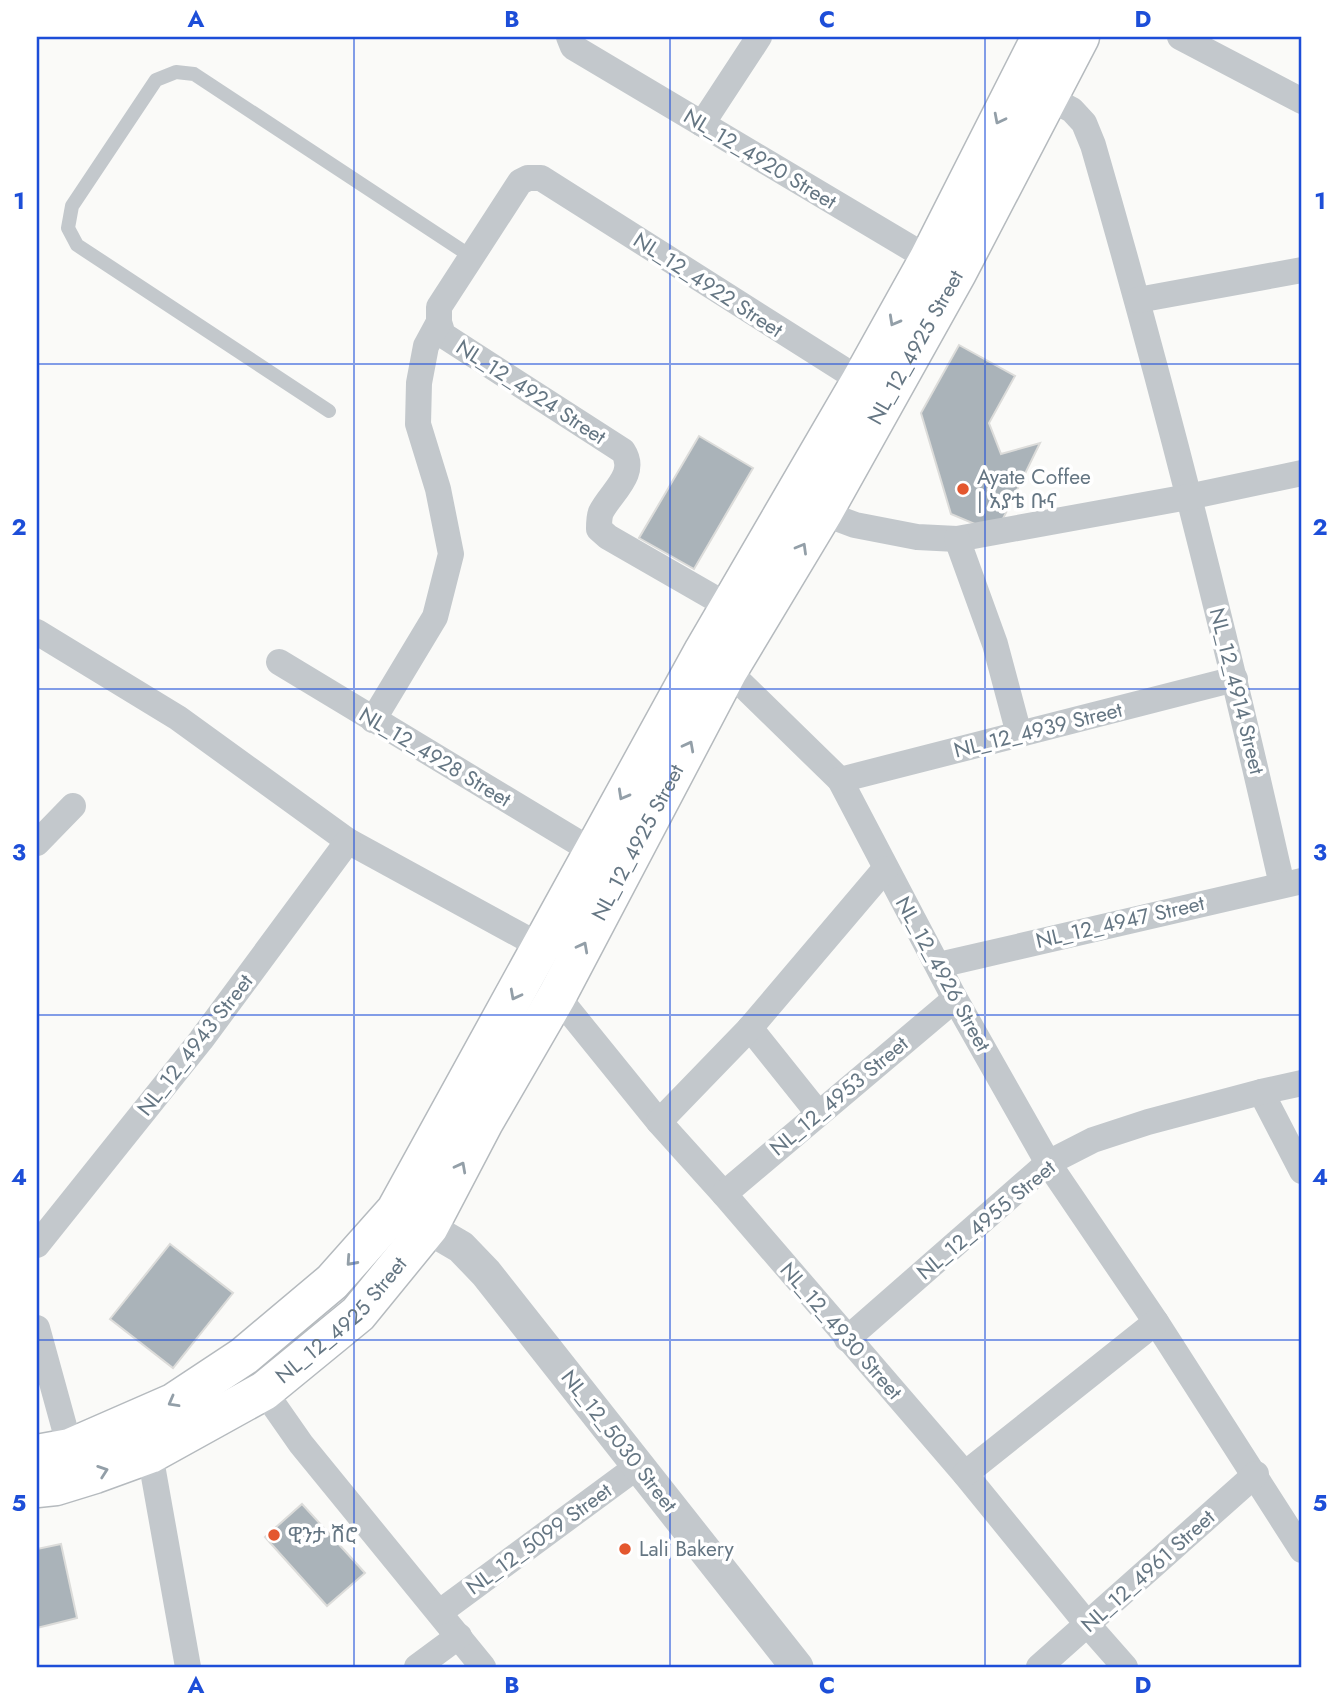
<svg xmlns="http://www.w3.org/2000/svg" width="1339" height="1704" font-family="Jost,'Noto Sans Ethiopic',sans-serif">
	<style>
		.building { fill: #aab3b9; stroke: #dcdcda; stroke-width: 2 }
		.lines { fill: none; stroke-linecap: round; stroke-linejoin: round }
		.primary-casing { stroke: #b5babe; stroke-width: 41 }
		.service { stroke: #c3c8cc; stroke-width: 14 }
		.minor { stroke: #c3c8cc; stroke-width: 26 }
		.tertiary { stroke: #c3c8cc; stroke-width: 33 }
		.primary { stroke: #fff; stroke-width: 38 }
		.oneway { stroke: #939fa8 }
		.grid { fill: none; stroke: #1d4ed8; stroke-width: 2; stroke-opacity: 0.55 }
		.poi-dot { fill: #e4572e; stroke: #fff; stroke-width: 2.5 }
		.labels { text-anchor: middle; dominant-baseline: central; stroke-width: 7; stroke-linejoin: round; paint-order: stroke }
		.street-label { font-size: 21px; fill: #657683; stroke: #fff }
		.poi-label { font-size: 21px; fill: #657683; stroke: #fff; text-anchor: start }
		.neatline { fill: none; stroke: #1d4ed8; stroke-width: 2.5 }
		.grid-label { font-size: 23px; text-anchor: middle; font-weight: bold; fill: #1d4ed8 }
	</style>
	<rect width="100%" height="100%" fill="#fafaf8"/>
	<g class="building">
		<path d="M959,345L1015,376L989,423L1001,454L1040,443L996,533L951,514L921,413Z"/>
		<path d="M699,436L753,468L694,569L639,538Z"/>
		<path d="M170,1244L233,1293L173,1368L110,1319Z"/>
		<path d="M302,1504L365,1573L327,1606L265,1537Z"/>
		<path d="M61,1544L77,1618L37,1628V1549Z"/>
	</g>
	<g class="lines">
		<defs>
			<g id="primary">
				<path d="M37,1454L70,1448L173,1403L244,1356L332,1282L396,1210L704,650L860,382L928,260L1041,37"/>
				<path id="s1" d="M37,1488L56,1486L95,1474L150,1454L264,1391L358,1314L429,1227L484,1122L557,996L728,671L823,513L957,273L1080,37"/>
			</g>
		</defs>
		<use href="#primary" class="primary-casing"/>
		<path class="service" d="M329,411L77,245L68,228L72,206L156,80L176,72L194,74L472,257"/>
		<g class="minor">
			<path d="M569,37L573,47L941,266"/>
			<path d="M1180,37L1302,101"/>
			<path d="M1034,90L1072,110L1084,123L1093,145C1164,390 1226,637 1282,885"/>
			<path d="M702,124L759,37"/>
			<path d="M1138,300L1302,270"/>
			<path d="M439,322L443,335L623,451C638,474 611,492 601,512C599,517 599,523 599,529L608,537L728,606"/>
			<path d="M823,513L855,525L917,537L957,539L1188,497L1302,473"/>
			<path d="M957,539L995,644L1019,734"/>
			<path d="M37,632L178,718L348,841L540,946"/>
			<path d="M718,661L840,780L955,999L1048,1163L1156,1322L1302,1550"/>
			<path d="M279,662L592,851"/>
			<path d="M373,720L435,617L451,554L438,489L418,424L419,383L426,346L439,322V307L520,182L528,178H541L874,389"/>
			<path d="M840,780L1235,679"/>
			<path d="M37,843L73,806"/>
			<path d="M939,965L1302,881"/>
			<path d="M557,996L659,1122L724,1194L965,1474L1088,1625L1125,1667"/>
			<path d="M750,1028L818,1113"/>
			<path d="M1261,1092L1302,1171"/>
			<path d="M659,1122L750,1028L885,869"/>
			<path d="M724,1194L955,999"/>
			<path d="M37,1245L201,1040L348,841"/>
			<path d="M37,1328L70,1448"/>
			<path d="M847,1339L1048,1163L1093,1140L1148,1122L1261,1092L1302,1083"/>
			<path d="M264,1391L301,1444L483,1667"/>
			<path d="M150,1454L188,1667"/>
			<path d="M965,1474L1156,1322"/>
			<path d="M440,1612L638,1466"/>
			<path d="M417,1667L459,1636"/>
			<path d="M1039,1667L1256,1474"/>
		</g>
		<path class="tertiary" d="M408,1216L461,1247L486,1273L797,1667"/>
		<use href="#primary" class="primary"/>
	</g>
	<defs><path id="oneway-chevron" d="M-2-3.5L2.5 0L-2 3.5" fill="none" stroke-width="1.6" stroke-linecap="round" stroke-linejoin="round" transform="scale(1.75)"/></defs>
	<g class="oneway">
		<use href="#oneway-chevron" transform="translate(999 119) rotate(117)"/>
		<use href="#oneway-chevron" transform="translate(894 321) rotate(119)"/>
		<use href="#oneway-chevron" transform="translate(802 548) rotate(-60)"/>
		<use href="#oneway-chevron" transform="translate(689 746) rotate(-62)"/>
		<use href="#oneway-chevron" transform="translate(623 795) rotate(119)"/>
		<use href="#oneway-chevron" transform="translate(583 947) rotate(-62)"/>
		<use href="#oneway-chevron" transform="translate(515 995) rotate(118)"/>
		<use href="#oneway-chevron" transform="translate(461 1167) rotate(-62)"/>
		<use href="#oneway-chevron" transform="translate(351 1261) rotate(132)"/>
		<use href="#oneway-chevron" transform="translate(173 1402) rotate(151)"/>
		<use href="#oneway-chevron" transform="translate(103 1471) rotate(-19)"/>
	</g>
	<path class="grid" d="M354,37V1667M670,37V1667M985,37V1667M37,364H1302M37,689H1302M37,1015H1302M37,1340H1302"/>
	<g class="poi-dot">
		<circle cx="963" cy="489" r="7"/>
		<circle cx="274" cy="1535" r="7"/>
		<circle cx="625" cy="1549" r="7"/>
	</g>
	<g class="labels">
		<g class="street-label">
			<text transform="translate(760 159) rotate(31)">NL_12_4920 Street</text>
			<text transform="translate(708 285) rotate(33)">NL_12_4922 Street</text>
			<text stroke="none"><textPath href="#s1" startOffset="1488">NL_12_4925 Street</textPath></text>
			<text transform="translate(531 392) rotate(33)">NL_12_4924 Street</text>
			<text transform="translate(1237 691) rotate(76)">NL_12_4914 Street</text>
			<text transform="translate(1038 730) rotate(-14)">NL_12_4939 Street</text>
			<text transform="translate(435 757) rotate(31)">NL_12_4928 Street</text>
			<text stroke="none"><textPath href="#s1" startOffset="920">NL_12_4925 Street</textPath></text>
			<text transform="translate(1120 922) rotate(-13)">NL_12_4947 Street</text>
			<text transform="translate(943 974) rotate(61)">NL_12_4926 Street</text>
			<text transform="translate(195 1045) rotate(-52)">NL_12_4943 Street</text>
			<text transform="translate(839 1096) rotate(-40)">NL_12_4953 Street</text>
			<text transform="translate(986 1220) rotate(-40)">NL_12_4955 Street</text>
			<text stroke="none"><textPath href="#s1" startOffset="354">NL_12_4925 Street</textPath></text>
			<text transform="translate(841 1331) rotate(49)">NL_12_4930 Street</text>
			<text transform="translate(619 1441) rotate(52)">NL_12_5030 Street</text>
			<text transform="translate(539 1539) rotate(-36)">NL_12_5099 Street</text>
			<text transform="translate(1148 1571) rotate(-42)">NL_12_4961 Street</text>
		</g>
		<g class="poi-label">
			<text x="977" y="477">Ayate Coffee<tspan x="977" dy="24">| አያቴ ቡና</tspan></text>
			<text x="288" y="1535">ዊንታ ሽሮ</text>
			<text x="639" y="1549">Lali Bakery</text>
		</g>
	</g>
	<rect width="1339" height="1704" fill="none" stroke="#ffffff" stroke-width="77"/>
	<rect x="38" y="38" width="1262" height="1628" class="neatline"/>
	<g class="grid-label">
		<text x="196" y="27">A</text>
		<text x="512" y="27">B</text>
		<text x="827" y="27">C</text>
		<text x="1143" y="27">D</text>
		<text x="19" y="209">1</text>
		<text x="1320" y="209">1</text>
		<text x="19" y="535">2</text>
		<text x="1320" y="535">2</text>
		<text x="19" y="860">3</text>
		<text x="1320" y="860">3</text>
		<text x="19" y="1185">4</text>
		<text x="1320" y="1185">4</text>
		<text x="19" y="1511">5</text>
		<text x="1320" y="1511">5</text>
		<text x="196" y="1693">A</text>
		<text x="512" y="1693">B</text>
		<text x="827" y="1693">C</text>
		<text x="1143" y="1693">D</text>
	</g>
</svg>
